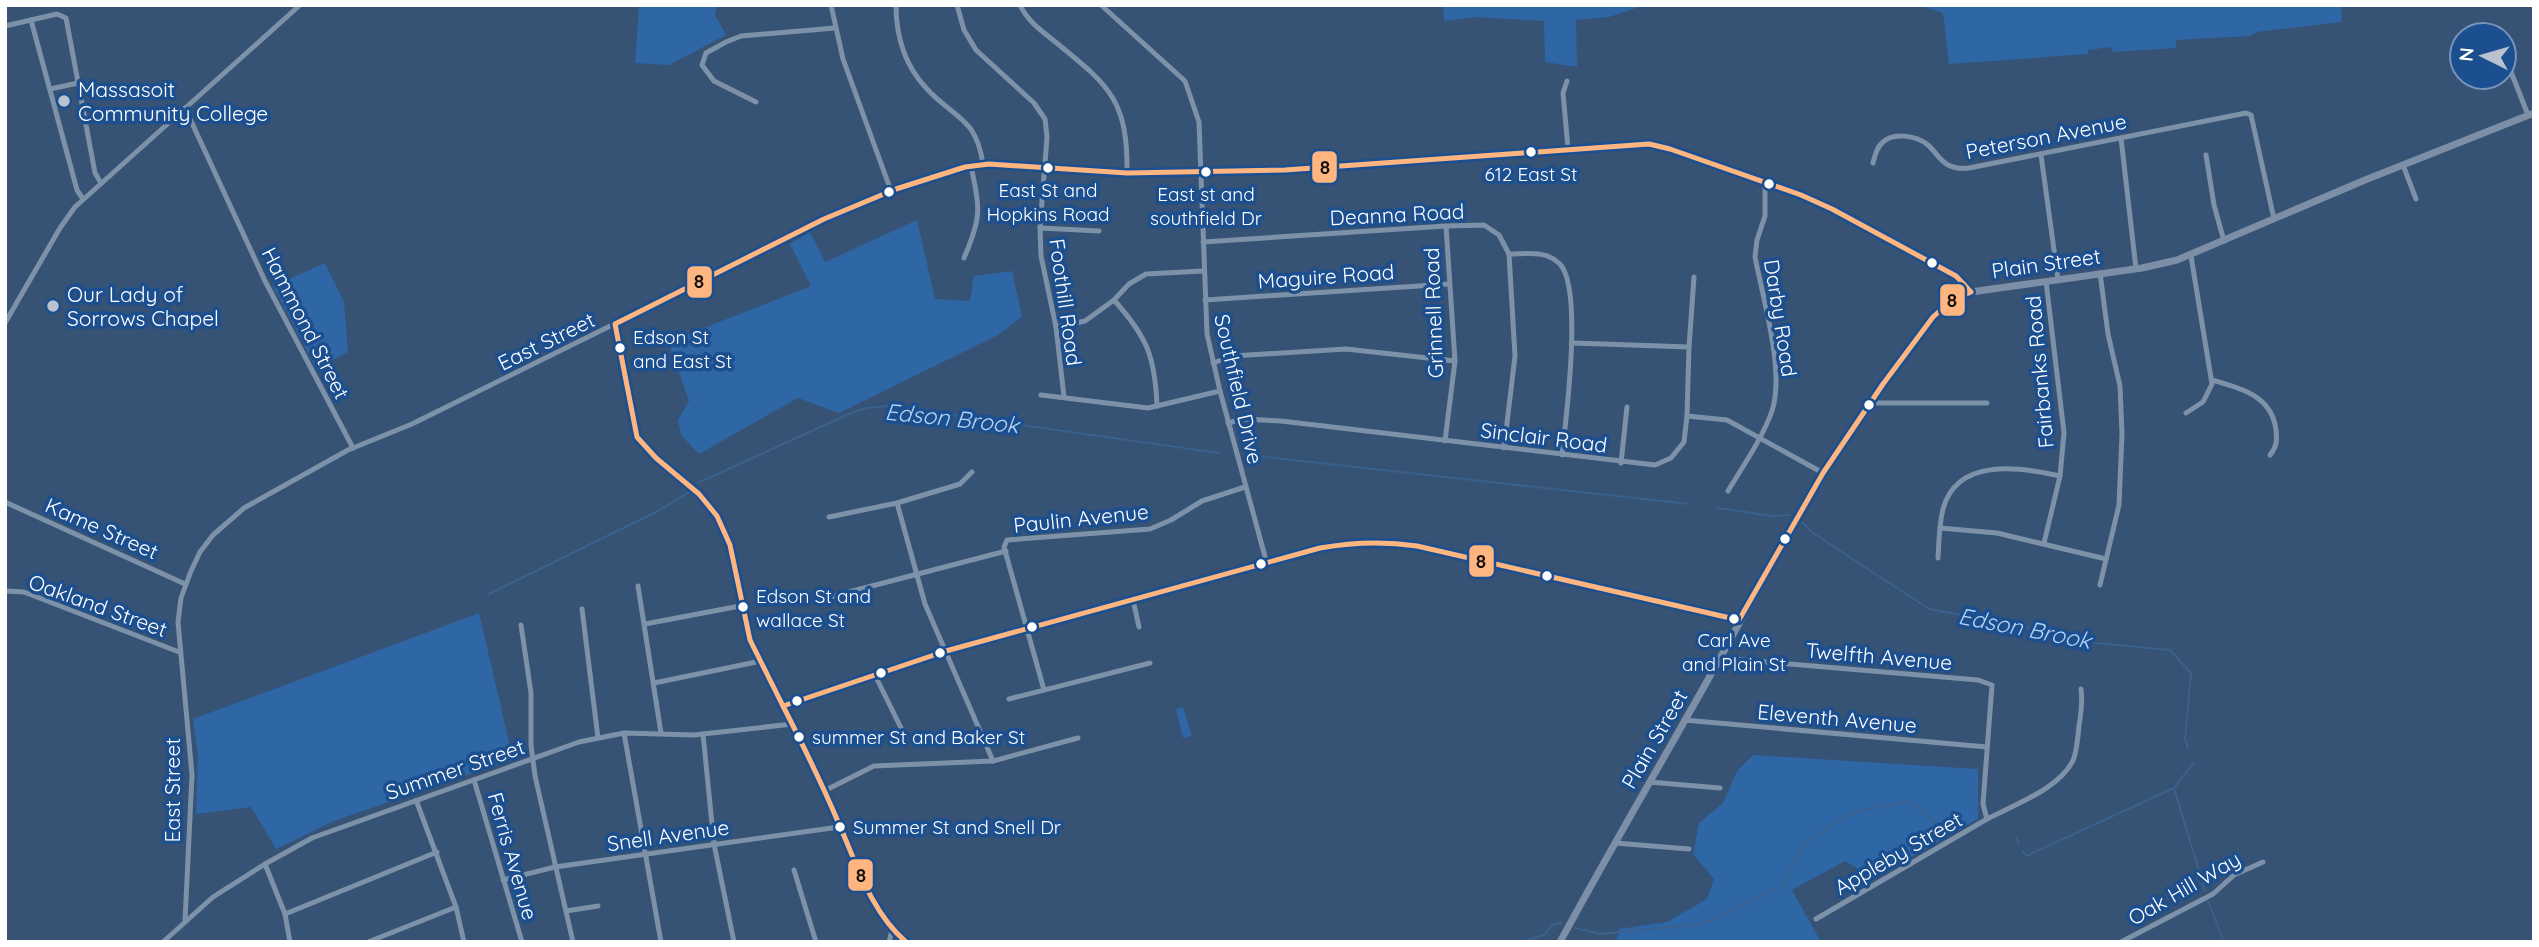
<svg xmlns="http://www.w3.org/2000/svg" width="2539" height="947" font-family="Quicksand,sans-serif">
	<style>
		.green { fill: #2f66a5 }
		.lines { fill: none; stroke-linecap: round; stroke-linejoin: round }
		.stream { stroke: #3b618d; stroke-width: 2 }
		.minor { stroke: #7d92a8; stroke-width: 5 }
		.major { stroke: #7d8ea7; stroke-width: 7 }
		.bus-1-casing { stroke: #1b4f8f; stroke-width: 10 }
		.bus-1 { stroke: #ffb580; stroke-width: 5 }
		.poi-dot { fill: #b9c2ce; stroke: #1b4f8f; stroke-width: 2.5 }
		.bus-dot { fill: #fff; stroke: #1b4f8f; stroke-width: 2.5 }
		.labels { text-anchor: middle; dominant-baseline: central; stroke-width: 7; stroke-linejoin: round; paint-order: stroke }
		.bus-label { font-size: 19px; fill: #fff; stroke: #1b4f8f }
		.poi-label { font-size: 21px; fill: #fff; stroke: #1b4f8f; text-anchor: start }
		.street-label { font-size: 21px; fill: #fff; stroke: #1b4f8f }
		.water-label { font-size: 23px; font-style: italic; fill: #b5d3f5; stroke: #1b4f8f }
		.line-badge { stroke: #1b4f8f; stroke-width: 2.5 }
		.pale-badge-label { font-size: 19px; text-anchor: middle; font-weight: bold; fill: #111 }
	</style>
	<rect width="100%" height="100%" fill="#365274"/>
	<g class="green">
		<path d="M639,5H717L715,15L726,35L669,65L635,63Z"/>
		<path d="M1443,5H1645L1609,17L1576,20L1577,67L1545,62L1544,21L1476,17L1444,21Z"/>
		<path d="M1918,5H2341L2342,22L2257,32L2250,36L2176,40V48L2112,52L2111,47L2088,50V54L1949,64L1943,13Z"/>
		<path d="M917,220L935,299L970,301L974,276L1012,271L1022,317L998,335L839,413L798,398L699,454L681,435L678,420L689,401L668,342L811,286L790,244L810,232L825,262Z"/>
		<path d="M325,263L344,302L348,352L316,368L273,286Z"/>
		<path d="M479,613L513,759L334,821L276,849L251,807L196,814L198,755L193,719Z"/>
		<path d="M1183,707L1192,736L1183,738L1176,709Z"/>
		<path d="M1753,755L1978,769V819L1874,878L1845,861L1792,890L1821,942H1616L1619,929L1667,922L1707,899L1714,879L1693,854L1699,823L1723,803L1737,771Z"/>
	</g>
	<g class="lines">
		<g class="stream">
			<path d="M1246,452L1256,456L1689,504"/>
			<path d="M698,483L851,413L867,408L888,406L1219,453"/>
			<path d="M1718,508L1772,516L1789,515"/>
			<path d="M1802,522L1813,533L1929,609L2075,636L2096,643L2170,650L2191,673L2185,739L2188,748"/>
			<path d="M489,594L658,511L688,493"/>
			<path d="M2194,762L2174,788L2205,891"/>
			<path d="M2016,838L2019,843"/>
			<path d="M2023,851L2026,856L2174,788"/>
			<path d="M2208,901L2224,942"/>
			<path d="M1575,928L1601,934L1702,924L1781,887L1804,844L1851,813L1907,801L1941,826"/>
			<path d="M1521,942L1544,935L1553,924L1562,923"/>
		</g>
		<g class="minor">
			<path d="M831,5L843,59L891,191"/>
			<path d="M896,5C896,37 905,66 927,89C955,119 976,117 983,164"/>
			<path d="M957,5L964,30L976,50L1034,103L1045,119L1047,137L1040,228L1041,256L1056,327L1064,397"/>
			<path d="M1020,5C1027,20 1040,30 1053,40C1108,85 1128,98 1127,173"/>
			<path d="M1101,5L1185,81L1199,122L1207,334L1220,391L1267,564"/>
			<path d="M31,20L77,190L83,199"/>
			<path d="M5,26L57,14L66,18L95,173L101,183"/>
			<path d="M2504,54L2528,115"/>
			<path d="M1567,81L1563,93L1568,148"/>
			<path d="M50,89L78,83"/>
			<path d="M756,102L714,81L702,65L706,53L726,42L741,36L835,28"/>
			<path d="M185,108L265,281L353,448"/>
			<path d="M2121,138L2136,269"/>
			<path d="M2041,155L2058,279"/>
			<path d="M2206,155L2214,205L2224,241"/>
			<path d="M1873,163C1875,156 1876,148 1882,143C1893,131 1917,136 1928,145C1935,151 1939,160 1948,165C1954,168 1961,169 1969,168L2246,113L2251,115L2274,219"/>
			<path d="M2403,165L2416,199"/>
			<path d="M1040,228L1099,231"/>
			<path d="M1203,242L1446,226L1484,225L1499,235L1509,254L1515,356L1504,448"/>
			<path d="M1509,254C1528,254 1546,250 1560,264C1583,289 1566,419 1562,455"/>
			<path d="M964,258C982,216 980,210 971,166"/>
			<path d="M1114,300C1147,337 1155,356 1157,406"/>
			<path d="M1205,300L1449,284"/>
			<path d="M5,323L60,228L75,207L300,5"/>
			<path d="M615,324L637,437C658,469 697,483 717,516C740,552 736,601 750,640L812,763L876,906L892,930L906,942"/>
			<path d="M1056,327L1085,321L1114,300L1129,284L1146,274L1203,271"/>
			<path d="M1573,343L1689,347"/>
			<path d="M1213,363L1233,356L1346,349L1455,361"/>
			<path d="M2212,380C2241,388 2272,396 2276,430C2277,440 2277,447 2270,455"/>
			<path d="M1041,395L1148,408L1220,391"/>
			<path d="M1870,403H1987"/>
			<path d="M2186,413L2203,402L2212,384L2191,256"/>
			<path d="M1687,416L1727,420L1823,473"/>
			<path d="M1228,423L1243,419L1281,421L1655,465L1671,458L1684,442L1687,416L1689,347L1694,277"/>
			<path d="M1445,441L1455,361L1446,226"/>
			<path d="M1621,463L1627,407"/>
			<path d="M1728,491C1743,466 1762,439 1772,411C1785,371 1763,299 1755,257L1757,240L1765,216V181"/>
			<path d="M5,502L185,584"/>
			<path d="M897,503L925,604L993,761"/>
			<path d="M829,517L897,503L960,484L972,472"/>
			<path d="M1940,528L1997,533L2106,559"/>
			<path d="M2044,543L2060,476L2064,433L2046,281"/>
			<path d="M1938,558C1939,542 1939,525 1943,509C1957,457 2020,467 2060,476"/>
			<path d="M2100,585L2119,505L2122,434L2120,386L2108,334L2100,273"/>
			<path d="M638,586L661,733"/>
			<path d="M5,591L24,592L179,652"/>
			<path d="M822,599L1006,551"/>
			<path d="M1133,600L1139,627"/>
			<path d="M582,609L598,738"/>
			<path d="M645,624L740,606"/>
			<path d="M521,625L531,693V745L535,776L573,942"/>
			<path d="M1720,658L1978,680L1992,685L1983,804L1987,819L1816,919"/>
			<path d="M874,673L901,728"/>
			<path d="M654,683L761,661"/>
			<path d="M1044,690L1004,547L1007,540L1150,529L1171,520L1202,501L1245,487"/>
			<path d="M1009,699L1150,663"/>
			<path d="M783,706L946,651L1320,548C1353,541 1384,540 1417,546L1739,620"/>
			<path d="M1684,720L1987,747"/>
			<path d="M624,733L661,942"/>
			<path d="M703,734L714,844L734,942"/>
			<path d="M474,780L522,942"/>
			<path d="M1649,782L1720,788"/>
			<path d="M824,791L874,766L993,761L1078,738"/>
			<path d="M416,800L456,907L464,942"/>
			<path d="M1987,819C2014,805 2063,787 2074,758C2077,748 2078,737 2079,726C2081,713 2083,701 2081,689"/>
			<path d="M1615,843L1689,849"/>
			<path d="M265,864L285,914L290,942"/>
			<path d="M794,870L816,942"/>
			<path d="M503,880L555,867L839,827"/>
			<path d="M566,911L598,906"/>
			<path d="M285,914L437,852"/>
			<path d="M185,921L192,775L178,622L181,598L191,571L200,552L213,535L244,508L348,450L412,424L845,210L941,173L983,164L1127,173L1285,170L1649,144L1670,149L1801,195L1832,209L1956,276L1971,292"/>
			<path d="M163,942L213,897L265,864L312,838L579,742L624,733L694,735L792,724"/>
			<path d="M368,942L456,907"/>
			<path d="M889,942L892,930"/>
			<path d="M2121,942L2213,894L2234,875L2263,862"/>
		</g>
		<path class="major" d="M1560,942C1610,850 1663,760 1714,669C1771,566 1826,460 1897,365C1918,336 1936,306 1971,292L2142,268L2177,260L2365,180L2534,113"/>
		<defs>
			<g id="bus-1">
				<path d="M1649,144L1670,149L1801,195L1832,209L1956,276L1971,292L1952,300L1933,317L1883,384L1823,473L1739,620L1417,546C1384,541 1353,542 1320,548L946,651L783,706L750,640L730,545L717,516L699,494L656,458L637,437L615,324L824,219L896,189L965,167L989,164L1127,173L1285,170Z"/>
				<path d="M783,706C803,745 822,784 839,824C857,865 871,912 906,942"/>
			</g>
		</defs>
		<use href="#bus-1" class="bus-1-casing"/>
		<use href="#bus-1" class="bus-1"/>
	</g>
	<g class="poi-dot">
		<circle cx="64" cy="101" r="7"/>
		<circle cx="53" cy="306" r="7"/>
	</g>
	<g class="bus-dot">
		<circle cx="1531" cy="152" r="6"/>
		<circle cx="1048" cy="168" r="6"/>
		<circle cx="1206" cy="172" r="6"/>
		<circle cx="1769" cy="184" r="6"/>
		<circle cx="889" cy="192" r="6"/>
		<circle cx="1932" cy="263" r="6"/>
		<circle cx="620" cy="348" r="6"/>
		<circle cx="1869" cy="405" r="6"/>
		<circle cx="1785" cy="539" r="6"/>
		<circle cx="1261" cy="564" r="6"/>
		<circle cx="1547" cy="576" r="6"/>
		<circle cx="743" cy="607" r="6"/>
		<circle cx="1734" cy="619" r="6"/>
		<circle cx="1032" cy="627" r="6"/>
		<circle cx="940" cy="653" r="6"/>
		<circle cx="881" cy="673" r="6"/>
		<circle cx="797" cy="701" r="6"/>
		<circle cx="799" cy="737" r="6"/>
		<circle cx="840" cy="827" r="6"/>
	</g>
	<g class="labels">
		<g class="bus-label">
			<text x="1531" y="174">612 East St</text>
			<text x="1048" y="190">East St and<tspan x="1048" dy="24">Hopkins Road</tspan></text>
			<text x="1206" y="194">East st and<tspan x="1206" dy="24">southfield Dr</tspan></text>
			<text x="633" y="337" text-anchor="start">Edson St<tspan x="633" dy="24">and East St</tspan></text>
			<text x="756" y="596" text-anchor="start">Edson St and<tspan x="756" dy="24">wallace St</tspan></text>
			<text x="1734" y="640">Carl Ave<tspan x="1734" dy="24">and Plain St</tspan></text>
			<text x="812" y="737" text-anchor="start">summer St and Baker St</text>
			<text x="853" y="827" text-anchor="start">Summer St and Snell Dr</text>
		</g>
		<g class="poi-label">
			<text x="78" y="89">Massasoit<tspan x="78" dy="24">Community College</tspan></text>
			<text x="67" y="294">Our Lady of<tspan x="67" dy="24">Sorrows Chapel</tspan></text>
		</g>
		<g class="street-label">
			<text transform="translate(2046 136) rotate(-11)">Peterson Avenue</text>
			<text transform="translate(1397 214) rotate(-3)">Deanna Road</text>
			<text transform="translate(2046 263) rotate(-8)">Plain Street</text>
			<text transform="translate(1326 276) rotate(-4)">Maguire Road</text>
			<text transform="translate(1066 302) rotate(82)">Foothill Road</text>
			<text transform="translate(1433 313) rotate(-92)">Grinnell Road</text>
			<text transform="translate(1781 318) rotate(81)">Darby Road</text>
			<text transform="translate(306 323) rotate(63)">Hammond Street</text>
			<text transform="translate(546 341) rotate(-26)">East Street</text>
			<text transform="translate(2039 372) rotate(-95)">Fairbanks Road</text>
			<text transform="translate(1239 389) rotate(77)">Southfield Drive</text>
			<text transform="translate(1544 437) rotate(7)">Sinclair Road</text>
			<text transform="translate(1081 518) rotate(-6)">Paulin Avenue</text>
			<text transform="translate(102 528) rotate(24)">Kame Street</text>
			<text transform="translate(98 605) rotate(20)">Oakland Street</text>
			<text transform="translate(1879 656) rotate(5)">Twelfth Avenue</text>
			<text transform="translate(1837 718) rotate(5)">Eleventh Avenue</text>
			<text transform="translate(1654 739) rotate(-60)">Plain Street</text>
			<text transform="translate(455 769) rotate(-19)">Summer Street</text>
			<text transform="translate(172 790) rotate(-90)">East Street</text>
			<text transform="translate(668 835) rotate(-8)">Snell Avenue</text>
			<text transform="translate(1898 853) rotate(-30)">Appleby Street</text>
			<text transform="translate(513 856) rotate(74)">Ferris Avenue</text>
			<text transform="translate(2184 888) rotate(-30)">Oak Hill Way</text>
		</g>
		<g class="water-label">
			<text transform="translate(952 418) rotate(6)">Edson Brook</text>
			<text transform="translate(2025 628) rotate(11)">Edson Brook</text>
		</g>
	</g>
	<g class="line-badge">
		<rect x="1311" y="150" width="27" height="34" rx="7" fill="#ffb580"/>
		<rect x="686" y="265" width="27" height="34" rx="7" fill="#ffb580"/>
		<rect x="1939" y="283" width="27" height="34" rx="7" fill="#ffb580"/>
		<rect x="1468" y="544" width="27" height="34" rx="7" fill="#ffb580"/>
		<rect x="847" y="858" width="27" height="34" rx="7" fill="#ffb580"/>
	</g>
	<g class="pale-badge-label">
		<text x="1325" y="174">8</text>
		<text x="699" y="288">8</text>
		<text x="1952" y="307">8</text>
		<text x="1481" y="568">8</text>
		<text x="861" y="882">8</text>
	</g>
	<rect width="2539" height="947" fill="none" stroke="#ffffff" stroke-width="14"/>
	<g transform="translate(2483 56) rotate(275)"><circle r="33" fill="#1b4f8f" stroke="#7695bc" stroke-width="2"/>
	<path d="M0-5L12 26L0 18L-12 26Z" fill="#b9c2ce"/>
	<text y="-10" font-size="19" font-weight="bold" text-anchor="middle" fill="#ffffff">N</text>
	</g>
</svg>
